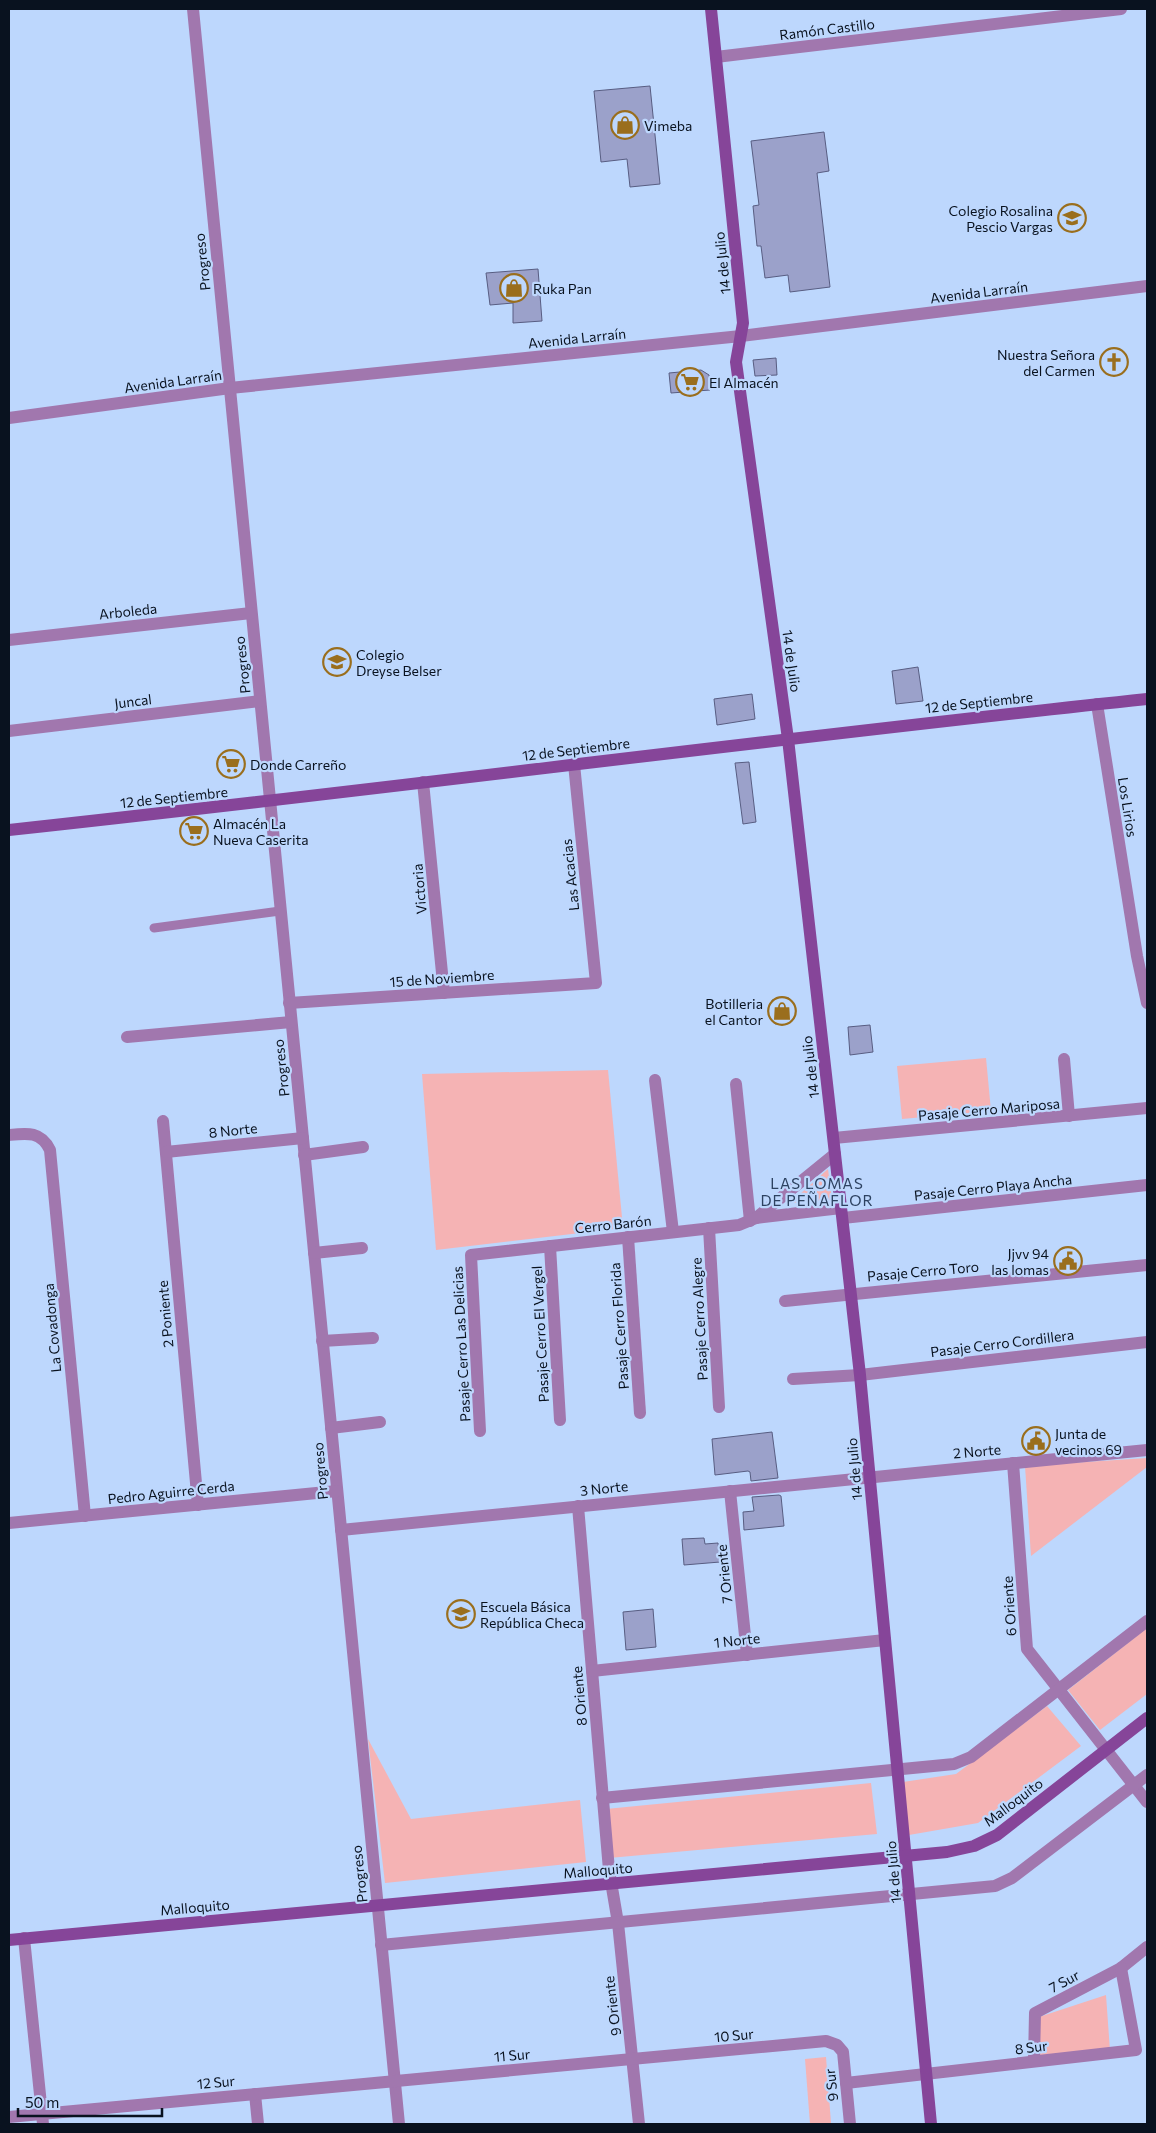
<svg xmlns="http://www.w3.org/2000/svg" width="1156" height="2133" font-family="Commissioner,sans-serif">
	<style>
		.green { fill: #f5b3b4 }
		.building { fill: #9ba1ca; stroke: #585d82 }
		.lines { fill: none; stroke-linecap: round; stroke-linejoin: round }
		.lane { stroke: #a177ae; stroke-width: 9 }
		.street { stroke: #a177ae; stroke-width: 12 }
		.secondary { stroke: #864599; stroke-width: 12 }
		.labels { text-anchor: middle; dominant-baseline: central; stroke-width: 4.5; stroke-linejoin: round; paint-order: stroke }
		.street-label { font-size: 14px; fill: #09121f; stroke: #bdd7fd }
		.poi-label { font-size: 14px; fill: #09121f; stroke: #bdd7fd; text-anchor: start }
		.neighbourhood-label { font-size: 15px; letter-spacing: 1px; fill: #2d4261; stroke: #bdd7fd }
	</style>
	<rect width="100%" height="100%" fill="#bdd7fd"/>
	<g class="green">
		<path d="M986,1058L991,1111L902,1119L897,1066Z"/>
		<path d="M608,1070L623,1228L436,1250L422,1074Z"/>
		<path d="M828,1169L832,1200L790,1203Z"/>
		<path d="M1147,1458V1467L1031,1556L1025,1466Z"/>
		<path d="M1147,1628V1694L1100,1730L1068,1690Z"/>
		<path d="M1047,1706L1081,1746L978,1823L909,1835L903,1782L956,1774Z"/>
		<path d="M368,1739L411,1819L580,1800L586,1862L385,1883Z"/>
		<path d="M871,1783L877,1834L609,1858L606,1809Z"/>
		<path d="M1106,1995L1110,2051L1040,2059L1039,2017Z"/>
		<path d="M826,2057L831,2123L810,2124L805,2059Z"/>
	</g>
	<g class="building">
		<path d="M650,86L660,184L630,187L627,159L601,162L594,91Z"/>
		<path d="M824,132L829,171L817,173L830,287L790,292L788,275L765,278L761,246H757L753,206L759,205L751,141Z"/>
		<path d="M538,269L542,321L513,323V303L490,305L486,273Z"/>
		<path d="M776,358L777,375L755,376L753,360Z"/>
		<path d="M701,370L709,375L710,390L671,393L669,373Z"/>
		<path d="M918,667L923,701L896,704L892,671Z"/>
		<path d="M752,694L755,719L717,725L714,699Z"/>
		<path d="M749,762L756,822L743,824L735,763Z"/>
		<path d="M789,998L792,1021L775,1024L772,1000Z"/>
		<path d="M870,1025L873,1052L850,1055L848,1027Z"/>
		<path d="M772,1432L778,1478L751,1481L750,1472L748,1471L715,1475L712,1439Z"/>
		<path d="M779,1495L781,1496L784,1526L744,1530L743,1512L754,1511L752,1497Z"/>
		<path d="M704,1538L705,1544L718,1543L720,1562L684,1565L682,1539Z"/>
		<path d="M653,1609L656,1647L626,1650L623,1612Z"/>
	</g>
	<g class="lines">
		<path class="lane" d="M154,928L280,911"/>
		<g class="street">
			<path d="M193,9L399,2124"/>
			<path d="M716,57L1121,9"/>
			<path d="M9,418L230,388L741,336L1147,286"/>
			<path d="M9,640L251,613"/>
			<path d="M1097,704L1137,956L1147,1003"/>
			<path d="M9,731L260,701"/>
			<path d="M423,782L444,993"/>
			<path d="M289,1003L596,983L574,764"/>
			<path d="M127,1037L291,1022"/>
			<path d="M1064,1059L1069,1116"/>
			<path d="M655,1080L673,1232"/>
			<path d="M736,1084L750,1221"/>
			<path d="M163,1121L198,1505"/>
			<path d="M9,1135C27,1133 41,1131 50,1150L85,1516"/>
			<path d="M834,1138L1147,1108"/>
			<path d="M166,1152L303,1138"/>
			<path d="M304,1155L363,1147"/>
			<path d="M756,1218L835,1154"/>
			<path d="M843,1218L1147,1185"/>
			<path d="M709,1228L719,1407"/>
			<path d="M628,1237L640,1413"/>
			<path d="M550,1246L560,1420"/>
			<path d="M314,1253L362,1248"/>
			<path d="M785,1301L1147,1265"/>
			<path d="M322,1341L373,1338"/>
			<path d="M793,1379L860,1375L1147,1342"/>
			<path d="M331,1428L380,1422"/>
			<path d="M480,1431L471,1255L739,1225L756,1218L841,1208"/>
			<path d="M1013,1463L1027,1649L1147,1802"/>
			<path d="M730,1491L747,1655"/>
			<path d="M578,1506L609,1870L618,1923L639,2124"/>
			<path d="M9,1523L337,1491"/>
			<path d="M341,1530L1147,1450"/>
			<path d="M592,1671L885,1640"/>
			<path d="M602,1798L954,1764L971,1757L1147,1621"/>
			<path d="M24,1938L43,2124"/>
			<path d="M381,1945L995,1886L1012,1878L1147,1775"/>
			<path d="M1034,2061L1035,2013L1121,1968L1147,1947"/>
			<path d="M846,2083L1136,2050L1121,1968"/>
			<path d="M255,2094L258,2124"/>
			<path d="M9,2117L826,2041L837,2045L843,2052L850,2124"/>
		</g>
		<g class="secondary">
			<path d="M711,9L743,323L736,362L788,739L860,1375L931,2124"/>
			<path d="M9,830C389,789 767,739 1147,699"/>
			<path d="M9,1940L947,1852L974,1846L997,1835L1147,1718"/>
		</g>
	</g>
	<defs>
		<symbol id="shop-ring" viewBox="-11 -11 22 22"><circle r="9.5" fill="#bdd7fd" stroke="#9a6e1d" stroke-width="1.5"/><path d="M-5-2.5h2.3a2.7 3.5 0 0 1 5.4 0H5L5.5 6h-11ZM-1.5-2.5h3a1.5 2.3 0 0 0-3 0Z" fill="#9a6e1d"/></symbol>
		<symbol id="school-ring" viewBox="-11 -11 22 22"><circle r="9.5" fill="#bdd7fd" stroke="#9a6e1d" stroke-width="1.5"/><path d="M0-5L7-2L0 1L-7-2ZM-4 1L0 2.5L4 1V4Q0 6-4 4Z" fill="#9a6e1d"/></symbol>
		<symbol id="church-ring" viewBox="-11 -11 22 22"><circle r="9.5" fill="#bdd7fd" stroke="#9a6e1d" stroke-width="1.5"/><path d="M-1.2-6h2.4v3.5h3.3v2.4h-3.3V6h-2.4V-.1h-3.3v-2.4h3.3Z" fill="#9a6e1d"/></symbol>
		<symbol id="supermarket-ring" viewBox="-11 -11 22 22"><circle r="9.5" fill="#bdd7fd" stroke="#9a6e1d" stroke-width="1.5"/><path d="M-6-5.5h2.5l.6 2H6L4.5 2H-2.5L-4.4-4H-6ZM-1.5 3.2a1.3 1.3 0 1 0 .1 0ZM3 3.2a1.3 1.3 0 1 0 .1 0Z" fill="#9a6e1d"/></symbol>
		<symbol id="civic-ring" viewBox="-11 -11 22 22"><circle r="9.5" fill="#bdd7fd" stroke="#9a6e1d" stroke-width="1.5"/><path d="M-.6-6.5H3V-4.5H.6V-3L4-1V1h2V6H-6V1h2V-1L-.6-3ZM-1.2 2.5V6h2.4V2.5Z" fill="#9a6e1d"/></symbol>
	</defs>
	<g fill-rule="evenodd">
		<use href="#shop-ring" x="609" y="109" width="32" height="32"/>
		<use href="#school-ring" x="1056" y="202" width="32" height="32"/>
		<use href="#shop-ring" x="498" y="272" width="32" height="32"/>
		<use href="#church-ring" x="1098" y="346" width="32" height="32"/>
		<use href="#supermarket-ring" x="674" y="366" width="32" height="32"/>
		<use href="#school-ring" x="321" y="646" width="32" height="32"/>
		<use href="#supermarket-ring" x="215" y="748" width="32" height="32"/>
		<use href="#supermarket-ring" x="178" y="815" width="32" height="32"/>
		<use href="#shop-ring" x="766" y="995" width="32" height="32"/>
		<use href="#civic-ring" x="1052" y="1245" width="32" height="32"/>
		<use href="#civic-ring" x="1020" y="1425" width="32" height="32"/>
		<use href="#school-ring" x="445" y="1598" width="32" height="32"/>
	</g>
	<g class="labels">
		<g class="street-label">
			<text transform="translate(827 29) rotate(-7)">Ramón Castillo</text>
			<text transform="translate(202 262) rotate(-96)">Progreso</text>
			<text transform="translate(722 263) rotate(-96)">14 de Julio</text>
			<text transform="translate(979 292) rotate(-7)">Avenida Larraín</text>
			<text transform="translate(577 338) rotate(-6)">Avenida Larraín</text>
			<text transform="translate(173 381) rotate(-8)">Avenida Larraín</text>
			<text transform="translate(128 611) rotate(-6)">Arboleda</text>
			<text transform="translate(792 661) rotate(82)">14 de Julio</text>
			<text transform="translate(242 665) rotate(-96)">Progreso</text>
			<text transform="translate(133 701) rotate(-7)">Juncal</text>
			<text transform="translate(979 702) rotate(-6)">12 de Septiembre</text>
			<text transform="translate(576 749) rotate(-7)">12 de Septiembre</text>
			<text transform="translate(174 797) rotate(-6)">12 de Septiembre</text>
			<text transform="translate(1128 807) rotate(81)">Los Lirios</text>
			<text transform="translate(570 875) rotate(-96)">Las Acacias</text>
			<text transform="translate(419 889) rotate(-95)">Victoria</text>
			<text transform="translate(442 978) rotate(-4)">15 de Noviembre</text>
			<text transform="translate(810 1067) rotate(-97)">14 de Julio</text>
			<text transform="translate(281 1068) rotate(-96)">Progreso</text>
			<text transform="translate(989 1109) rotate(-5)">Pasaje Cerro Mariposa</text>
			<text transform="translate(233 1130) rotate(-6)">8 Norte</text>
			<text transform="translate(993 1187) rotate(-6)">Pasaje Cerro Playa Ancha</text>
			<text transform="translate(613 1224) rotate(-6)">Cerro Barón</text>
			<text transform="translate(923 1271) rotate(-5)">Pasaje Cerro Toro</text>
			<text transform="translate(165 1314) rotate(-95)">2 Poniente</text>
			<text transform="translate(699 1319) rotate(-93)">Pasaje Cerro Alegre</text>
			<text transform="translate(619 1326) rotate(-94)">Pasaje Cerro Florida</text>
			<text transform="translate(52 1328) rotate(-95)">La Covadonga</text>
			<text transform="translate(540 1334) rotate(-93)">Pasaje Cerro El Vergel</text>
			<text transform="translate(1002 1343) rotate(-7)">Pasaje Cerro Cordillera</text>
			<text transform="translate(461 1344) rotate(-93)">Pasaje Cerro Las Delicias</text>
			<text transform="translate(977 1451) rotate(-5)">2 Norte</text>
			<text transform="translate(854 1469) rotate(-95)">14 de Julio</text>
			<text transform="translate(320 1471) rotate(-95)">Progreso</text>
			<text transform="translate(604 1488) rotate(-6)">3 Norte</text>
			<text transform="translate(171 1492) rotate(-6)">Pedro Aguirre Cerda</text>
			<text transform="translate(724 1574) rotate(-96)">7 Oriente</text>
			<text transform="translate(1009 1606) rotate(-94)">6 Oriente</text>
			<text transform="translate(737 1640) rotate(-6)">1 Norte</text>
			<text transform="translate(579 1696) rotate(-95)">8 Oriente</text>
			<text transform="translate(1013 1802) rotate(-37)">Malloquito</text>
			<text transform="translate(598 1870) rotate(-5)">Malloquito</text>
			<text transform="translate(893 1872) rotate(-95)">14 de Julio</text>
			<text transform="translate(359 1874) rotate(-96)">Progreso</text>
			<text transform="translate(195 1907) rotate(-5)">Malloquito</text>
			<text transform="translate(1064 1981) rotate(-28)">7 Sur</text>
			<text transform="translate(612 2006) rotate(-97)">9 Oriente</text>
			<text transform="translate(734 2035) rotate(-5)">10 Sur</text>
			<text transform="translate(1031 2047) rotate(-7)">8 Sur</text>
			<text transform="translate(512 2055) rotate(-5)">11 Sur</text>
			<text transform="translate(216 2082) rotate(-5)">12 Sur</text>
			<text transform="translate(831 2085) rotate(-96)">9 Sur</text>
		</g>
		<g class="poi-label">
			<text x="644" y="125">Vimeba</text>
			<text x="1053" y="210" text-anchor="end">Colegio Rosalina<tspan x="1053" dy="16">Pescio Vargas</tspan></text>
			<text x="533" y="288">Ruka Pan</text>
			<text x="1095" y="354" text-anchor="end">Nuestra Señora<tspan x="1095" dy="16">del Carmen</tspan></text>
			<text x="709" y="382">El Almacén</text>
			<text x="356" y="654">Colegio<tspan x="356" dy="16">Dreyse Belser</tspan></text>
			<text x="250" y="764">Donde Carreño</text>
			<text x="213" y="823">Almacén La<tspan x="213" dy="16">Nueva Caserita</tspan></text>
			<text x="763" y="1003" text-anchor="end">Botilleria<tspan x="763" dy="16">el Cantor</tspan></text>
			<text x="1049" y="1253" text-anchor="end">Jjvv 94<tspan x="1049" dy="16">las lomas</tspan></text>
			<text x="1055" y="1433">Junta de<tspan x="1055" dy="16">vecinos 69</tspan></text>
			<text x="480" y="1606">Escuela Básica<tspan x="480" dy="16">República Checa</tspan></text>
		</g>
		<g class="neighbourhood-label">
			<text x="817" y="1183">LAS LOMAS<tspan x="817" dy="17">DE PEÑAFLOR</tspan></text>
		</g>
	</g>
	<rect width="1156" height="2133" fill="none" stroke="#09121f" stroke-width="20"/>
	<path d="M18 2108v8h144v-8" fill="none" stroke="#09121f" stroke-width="2.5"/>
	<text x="25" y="2108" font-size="15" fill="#09121f" stroke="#bdd7fd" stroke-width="4" paint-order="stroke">50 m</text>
</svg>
